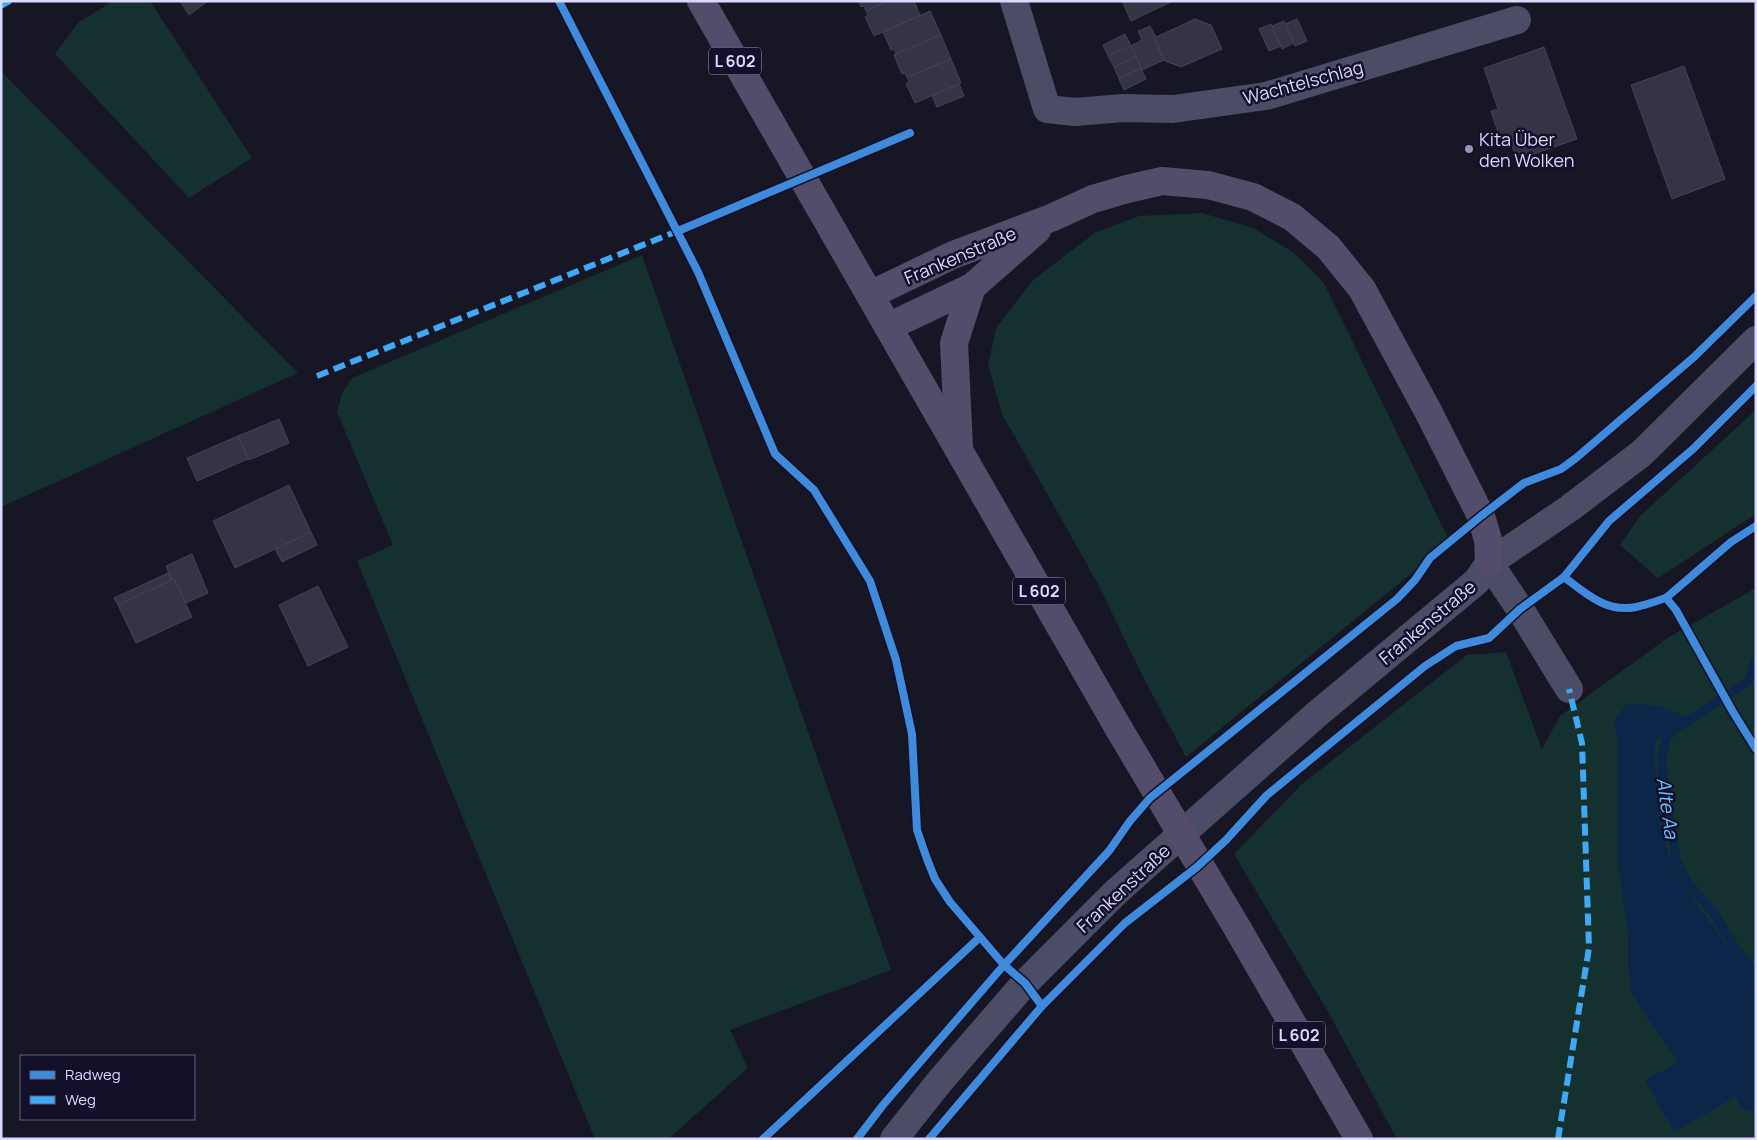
<svg xmlns="http://www.w3.org/2000/svg" width="1757" height="1140" font-family="Manrope,sans-serif">
	<style>
		.green { fill: #14312f }
		.water { fill: #0c264a }
		.lines { fill: none; stroke-linecap: round; stroke-linejoin: round }
		.stream { stroke: #0c264a; stroke-width: 9 }
		.building { fill: #353446; stroke: #434158 }
		.minor { stroke: #4b4c65; stroke-width: 28 }
		.major { stroke: #534c6a; stroke-width: 28 }
		.major-bridge { stroke: #534c6a; stroke-width: 28 }
		.quiet { stroke: #3fa9f5; stroke-width: 6; stroke-dasharray: 12 6; stroke-linecap: butt }
		.cycleway-casing { stroke: #13102a; stroke-width: 11 }
		.cycleway { stroke: #408adc; stroke-width: 8 }
		.poi-dot { fill: #9695b2; stroke: #13102a; stroke-width: 2 }
		.labels { text-anchor: middle; dominant-baseline: central; stroke-width: 5; stroke-linejoin: round; paint-order: stroke }
		.shield { fill: #13102a; stroke: #9f9dbf; stroke-width: 1 }
		.shield-label { font-size: 16px; font-weight: bold; fill: #dbd9ff }
		.street-label { font-size: 18px; fill: #dbd9ff; stroke: #13102a }
		.poi-label { font-size: 18px; fill: #dbd9ff; stroke: #13102a; text-anchor: start }
		.water-label { font-size: 19px; font-style: italic; fill: #67c2ff; stroke: #13102a }
	</style>
	<rect width="100%" height="100%" fill="#171624"/>
	<g class="green">
		<path d="M113,1H150L252,158L189,198L55,54L78,23Z"/>
		<path d="M1,71L298,373L1,507Z"/>
		<path d="M1202,213L1253,228L1293,252L1324,283L1450,542L1186,757L1143,677L1098,584L1002,414L988,365L996,328L1033,280L1096,232L1139,216Z"/>
		<path d="M642,255L891,970L730,1030L748,1068L668,1139H595L357,561L393,545L337,412L342,393L352,378Z"/>
		<path d="M1756,410V514L1658,578L1620,545L1640,516Z"/>
		<path d="M1756,588V1139H1397L1327,1010L1234,854L1302,784L1467,655L1506,652L1542,749L1560,716L1666,639Z"/>
	</g>
	<path class="water" d="M1627,704L1659,706L1686,716L1655,741V765L1666,847L1675,870L1688,892L1739,962L1756,980V1112L1742,1109L1735,1097L1674,1132L1645,1080L1679,1062L1654,1028L1632,995L1628,966V931L1618,866V748L1614,721Z"/>
	<g class="lines">
		<path class="stream" d="M1756,661L1747,683L1679,726L1666,737L1662,760L1665,801L1672,829L1676,859L1687,882L1714,914L1736,949L1756,974"/>
	</g>
	<g class="building">
		<path d="M180,1H208L189,15Z"/>
		<path d="M859,1H888L866,11L864,6L861,7Z"/>
		<path d="M888,1H914L920,15L874,36L865,17L868,15L866,11Z"/>
		<path d="M1122,1H1173L1131,21Z"/>
		<path d="M930,11L941,35L894,55L896,53L894,49L891,50L883,32Z"/>
		<path d="M1195,19L1211,25L1222,49L1181,67L1165,61L1154,38Z"/>
		<path d="M1297,19L1307,41L1295,46L1285,24Z"/>
		<path d="M1284,21L1294,43L1282,49L1272,26Z"/>
		<path d="M1271,24L1281,46L1269,51L1259,29Z"/>
		<path d="M1150,26L1156,37L1154,38L1164,60L1142,70L1131,46L1142,40L1138,31Z"/>
		<path d="M1125,34L1131,46L1108,56L1103,45Z"/>
		<path d="M941,35L951,59L907,77L905,73L902,74L894,55Z"/>
		<path d="M1131,46L1136,57L1114,67L1108,56Z"/>
		<path d="M1544,47L1577,139L1517,160L1508,135L1500,138L1491,111L1498,109L1484,68Z"/>
		<path d="M1136,57L1141,68L1119,79L1114,67Z"/>
		<path d="M951,59L961,83L915,103L906,84L909,82L907,77Z"/>
		<path d="M1684,66L1725,179L1672,199L1631,85Z"/>
		<path d="M1141,68L1146,79L1124,90L1119,79Z"/>
		<path d="M959,84L964,96L937,107L932,96Z"/>
		<path d="M279,419L289,443L249,460L238,436Z"/>
		<path d="M238,436L248,459L197,481L187,458Z"/>
		<path d="M289,485L311,532L235,568L213,521Z"/>
		<path d="M311,532L317,545L282,562L275,549Z"/>
		<path d="M192,554L208,593L186,603L174,579L172,580L166,566Z"/>
		<path d="M168,573L172,580L118,605L114,598Z"/>
		<path d="M174,579L192,617L136,643L118,605Z"/>
		<path d="M318,586L348,647L308,666L279,605Z"/>
	</g>
	<g class="lines">
		<g class="minor">
			<path d="M1014,1L1047,109L1075,112L1123,108L1173,109L1266,96L1517,20"/>
			<path d="M1569,689L1520,609L1489,563L1570,508L1642,453L1756,340"/>
			<path d="M894,1139L940,1081L1025,983L1116,892L1317,714L1477,581L1489,563"/>
		</g>
		<g class="major">
			<path d="M701,1L1119,729"/>
			<path d="M870,295L953,255L1051,218L1093,199L1127,189L1162,181L1208,185L1253,197L1292,217L1328,247L1362,289L1429,413L1481,516L1488,540L1489,563"/>
			<path d="M888,327L972,287L1037,230"/>
			<path d="M959,447L954,343L972,287"/>
			<path d="M1239,931L1359,1139"/>
		</g>
		<path class="major-bridge" d="M1119,729L1239,931"/>
		<g class="quiet">
			<path d="M1,6L10,1"/>
			<path d="M317,376L680,230"/>
			<path d="M1558,1139L1589,948L1582,743L1569,689"/>
		</g>
		<defs>
			<g id="cycleway">
				<path d="M559,1L698,272L775,454L814,490L870,581L896,660L912,734L917,830L927,859L935,879L950,902L980,937L763,1139"/>
				<path d="M678,231L910,133"/>
				<path d="M1564,577C1586,594 1607,613 1636,607C1646,605 1656,601 1666,598L1676,610L1733,712L1756,749"/>
				<path d="M1666,598L1731,542L1756,526"/>
				<path d="M980,937L1004,965L1025,983L1042,1006"/>
				<path d="M857,1139L883,1105L1004,965L1109,851L1130,821L1150,798L1397,599L1415,580L1430,558L1481,516L1524,483L1561,469L1576,458L1694,357L1756,296"/>
				<path d="M929,1139L1042,1006L1125,923L1197,867L1226,840L1267,795L1425,666L1456,646L1489,638L1520,609L1564,577L1609,521L1693,449L1756,386"/>
			</g>
		</defs>
		<use href="#cycleway" class="cycleway-casing"/>
		<use href="#cycleway" class="cycleway"/>
	</g>
	<circle class="poi-dot" cx="1469" cy="149" r="5"/>
	<g class="labels">
		<g class="shield">
			<rect x="709" y="47.5" width="52" height="27" rx="4"/>
			<rect x="1013" y="577.5" width="52" height="27" rx="4"/>
			<rect x="1273" y="1021.5" width="52" height="27" rx="4"/>
		</g>
		<g class="shield-label">
			<text x="735" y="61">L 602</text>
			<text x="1039" y="591">L 602</text>
			<text x="1299" y="1035">L 602</text>
		</g>
		<g class="street-label">
			<text transform="translate(1303 82) rotate(-15)">Wachtelschlag</text>
			<text transform="translate(960 255) rotate(-23)">Frankenstraße</text>
			<text transform="translate(1427 622) rotate(-40)">Frankenstraße</text>
			<text transform="translate(1123 888) rotate(-43)">Frankenstraße</text>
		</g>
		<g class="poi-label">
			<text x="1479" y="139">Kita Über<tspan x="1479" dy="21">den Wolken</tspan></text>
		</g>
		<g class="water-label">
			<text transform="translate(1668 808) rotate(82)">Alte Aa</text>
		</g>
	</g>
	<rect width="1757" height="1140" fill="none" stroke="#dbd9ff" stroke-width="5"/>
	<rect x="20" y="1055" width="175" height="65" fill="#13102a" stroke="#63607f"/>
	<rect x="30" y="1071" width="25" height="8" fill="#408adc" stroke="#63607f"/>
	<text x="65" y="1080" font-size="15" fill="#dbd9ff">Radweg</text>
	<rect x="30" y="1096" width="25" height="8" fill="#3fa9f5" stroke="#63607f"/>
	<text x="65" y="1105" font-size="15" fill="#dbd9ff">Weg</text>
</svg>
